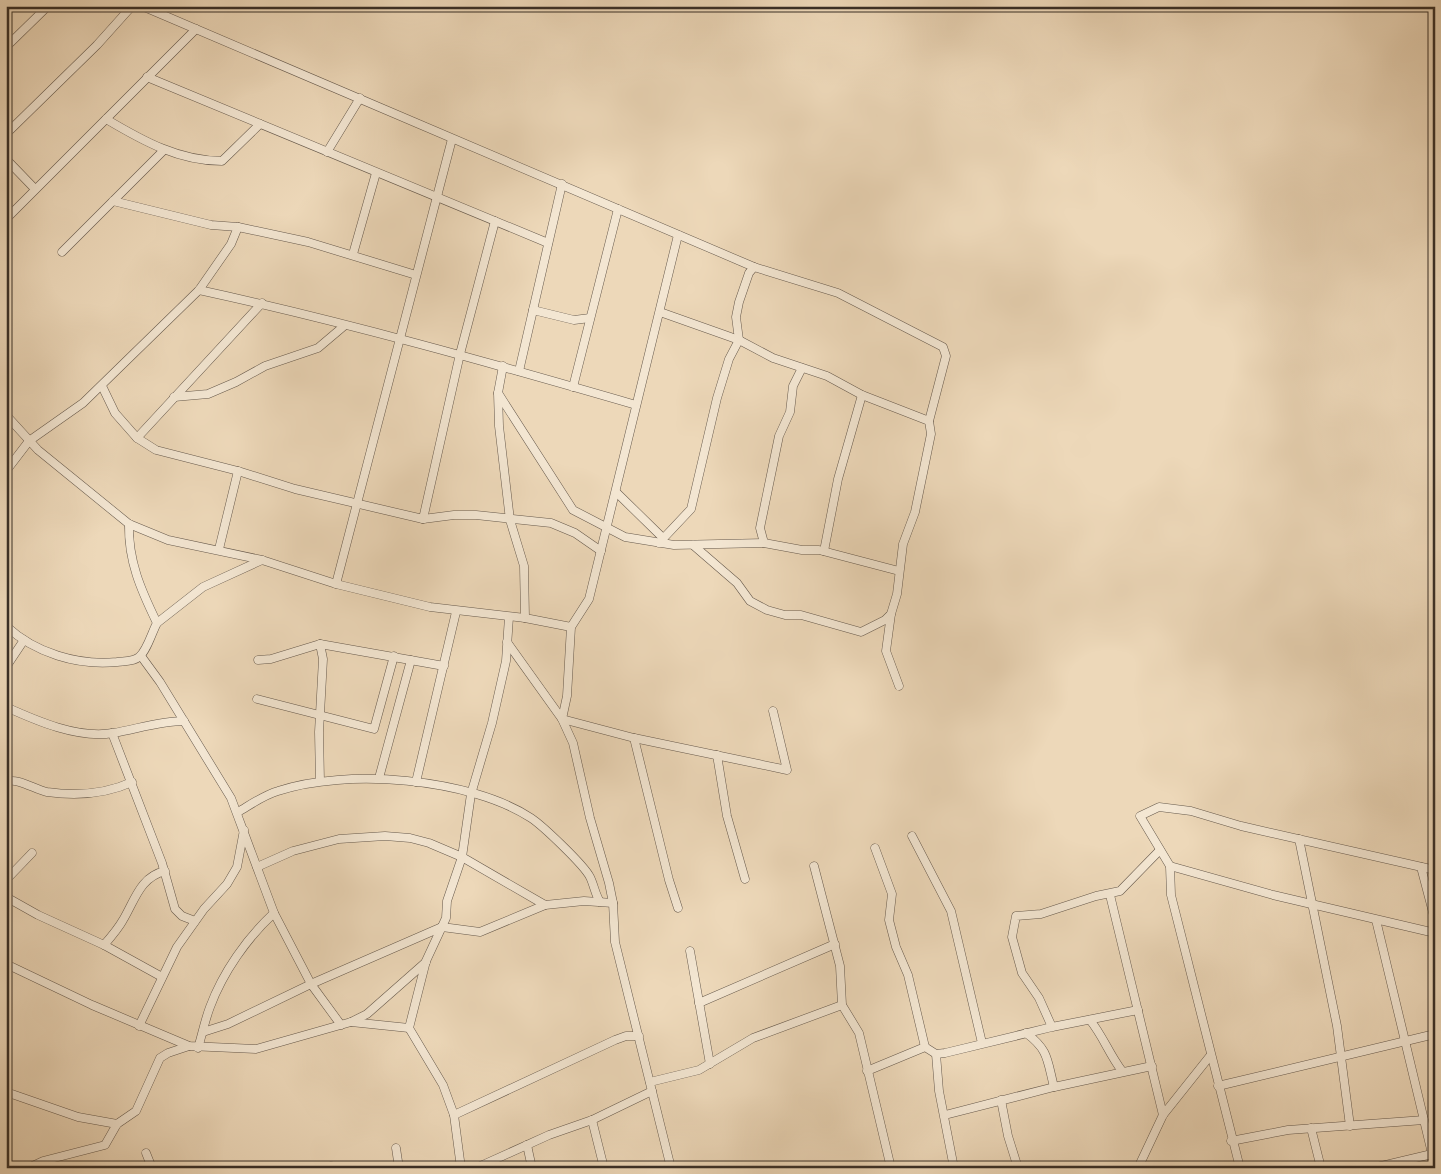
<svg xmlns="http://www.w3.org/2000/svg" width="1441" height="1174" font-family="'Libre Caslon Text',serif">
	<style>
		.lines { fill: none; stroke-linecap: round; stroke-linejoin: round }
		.minor-casing { stroke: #66594c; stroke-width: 9 }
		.minor { stroke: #f3e6d2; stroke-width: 8 }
	</style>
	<rect width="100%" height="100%" fill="#edd8b9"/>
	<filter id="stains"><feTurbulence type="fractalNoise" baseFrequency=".004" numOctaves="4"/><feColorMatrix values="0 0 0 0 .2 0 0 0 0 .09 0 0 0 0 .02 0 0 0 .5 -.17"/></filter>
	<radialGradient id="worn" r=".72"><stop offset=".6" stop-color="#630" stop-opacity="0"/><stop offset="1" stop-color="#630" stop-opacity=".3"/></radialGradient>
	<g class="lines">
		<defs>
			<g id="minor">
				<path d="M142,6L754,267"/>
				<path d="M6,47L48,6"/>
				<path d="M147,77L548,243"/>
				<path d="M106,119C143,141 179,161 222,161L260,124"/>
				<path d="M6,134L97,45L132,6"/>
				<path d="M327,152L360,98"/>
				<path d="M6,159L35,189"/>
				<path d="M113,201L211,225L238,227L308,242L416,275"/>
				<path d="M6,219L196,29"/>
				<path d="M62,252L164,150"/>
				<path d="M353,254L376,173"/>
				<path d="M199,290C346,322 491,363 636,405"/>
				<path d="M533,310L574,320L590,318"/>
				<path d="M660,312L739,340L773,358L827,376L862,395L929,421L931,434L915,512L903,544L897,594L891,614L886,651L899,686"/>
				<path d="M503,366L498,393L499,426L510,520L524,566L525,618"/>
				<path d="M519,371L562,184"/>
				<path d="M102,386L115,413L137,438L156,450L238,471L295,489L423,519L454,515H476L551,523L575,533L601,551"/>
				<path d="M573,387L618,209"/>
				<path d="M498,393L573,510L625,537L674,545L764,543L802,550H819L899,571"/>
				<path d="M174,397L208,394L236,382L265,366L318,348L344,326"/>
				<path d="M6,415L38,450L129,524L168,540L262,560L336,584L430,607L525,618L571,627"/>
				<path d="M137,438L262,303"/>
				<path d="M6,471L29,441L83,403L199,290L231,244L238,227"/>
				<path d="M616,492L662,537"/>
				<path d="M423,519L460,354L495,221"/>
				<path d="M659,543L691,509L717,398L729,359L739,340L736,317L739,302L749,273L754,267L838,293L943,347L946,356L929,421"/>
				<path d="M764,543L760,528L779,436L790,412L793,386L802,368"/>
				<path d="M693,545L737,583L750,601L767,610L785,615H801L861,632L885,620L891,614"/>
				<path d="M219,549L238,471"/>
				<path d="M824,551L838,479L862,395"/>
				<path d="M336,584L452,139"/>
				<path d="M157,623L203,587L262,560"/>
				<path d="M6,626C35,653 78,666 117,662C124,661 133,662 139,657C147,651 152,632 157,623C141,590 128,561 129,524"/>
				<path d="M507,642L562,719L634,738L787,770L773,711"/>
				<path d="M320,644L323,659L319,732L320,781"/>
				<path d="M141,656L160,682L231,798L274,913C247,938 223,972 210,1007C205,1020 202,1035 198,1048"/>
				<path d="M258,660L271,659L320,644L444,666"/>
				<path d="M6,667L24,640"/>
				<path d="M257,699L374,729L394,656"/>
				<path d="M6,707C37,721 78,739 113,733C137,729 160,721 184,721"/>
				<path d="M112,733L162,863L175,909L182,916L195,921"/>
				<path d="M634,738L669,880L678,908"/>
				<path d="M717,755L727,816L745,879"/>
				<path d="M379,778L411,660"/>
				<path d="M6,782C18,777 35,790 47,792C76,796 106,794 132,782"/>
				<path d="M416,782L456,612"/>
				<path d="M238,812C250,805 264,795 278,791C346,768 470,778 531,818C543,826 584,865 590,877C594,885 595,894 600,902"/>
				<path d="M912,836L951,911L982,1043"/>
				<path d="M1299,839L1337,1026L1350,1126"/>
				<path d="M875,848L892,894L889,920L896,947L908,975L925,1047"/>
				<path d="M814,866L840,966L842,1005L859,1033L891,1168"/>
				<path d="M1170,866L1273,895L1435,933"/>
				<path d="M257,867L293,851L339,839L385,836L410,838L429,843L462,857L545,905L584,901L613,903"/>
				<path d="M1421,867L1435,920"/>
				<path d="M6,880L32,853"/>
				<path d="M1110,895L1163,1115"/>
				<path d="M6,897L38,915L104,945L162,977"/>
				<path d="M274,913L311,984L341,1025"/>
				<path d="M1376,920L1435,1166"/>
				<path d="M104,945C111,937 118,929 123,920C135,900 140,877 165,871"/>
				<path d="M690,951L710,1064"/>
				<path d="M6,964L92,1005L189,1046L256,1049L351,1022L367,1014L426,962"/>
				<path d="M699,1003L835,944"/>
				<path d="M1090,1020C1103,1036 1109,1054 1122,1071"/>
				<path d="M351,1022L409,1028"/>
				<path d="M139,1026L177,947L204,909L227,884L237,867L244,830"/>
				<path d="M1052,1027L1039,998L1022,973L1012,937L1016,916L1041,914L1096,896L1120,891L1160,850"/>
				<path d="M203,1032L228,1024L311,984L442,927L480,932L545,905"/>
				<path d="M1026,1033C1049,1050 1047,1060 1054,1087"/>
				<path d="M936,1054L939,1091L954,1168"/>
				<path d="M867,1071L925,1047L936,1054L945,1053L1052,1027L1138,1010"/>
				<path d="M650,1082L699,1070L753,1038L842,1005"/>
				<path d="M1218,1086L1435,1034"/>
				<path d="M6,1092L78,1117L117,1124"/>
				<path d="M1001,1100L1008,1136L1018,1168"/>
				<path d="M454,1115L615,1040L626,1036H639"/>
				<path d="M945,1115L1054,1087L1152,1066"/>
				<path d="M592,1120L604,1168"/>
				<path d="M1311,1128L1321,1168"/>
				<path d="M1231,1141L1288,1130L1424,1120"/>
				<path d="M527,1145L532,1168"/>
				<path d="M396,1148L399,1168"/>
				<path d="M146,1153L152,1168"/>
				<path d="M331,1166L332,1168"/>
				<path d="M28,1168L43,1161L105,1145L117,1124L136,1111L160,1058L168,1053L189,1046"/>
				<path d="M461,1168L454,1115L443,1085L409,1028L426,961L446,918L447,901L462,857L471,794L492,723L506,661L509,617"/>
				<path d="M476,1168L549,1135L592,1120L652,1091"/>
				<path d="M671,1168L615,942L613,903L609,883L590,818L573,743L562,719L567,696L571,627L589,599L678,235"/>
				<path d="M1138,1168L1163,1115L1210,1056"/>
				<path d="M1240,1168L1171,895L1170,866L1140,816L1159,807L1191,811L1241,826L1435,870"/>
				<path d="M1373,1168L1432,1154"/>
			</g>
		</defs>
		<use href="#minor" class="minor-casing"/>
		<use href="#minor" class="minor"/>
	</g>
	<rect width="1441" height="1174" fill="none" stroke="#edd8b9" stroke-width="25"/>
	<rect x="8" y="8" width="1426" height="1159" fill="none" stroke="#392f27" stroke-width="2.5"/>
	<rect x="12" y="12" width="1416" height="1149" fill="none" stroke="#392f27"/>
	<rect width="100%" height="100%" filter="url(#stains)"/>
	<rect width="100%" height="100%" fill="url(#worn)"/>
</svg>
